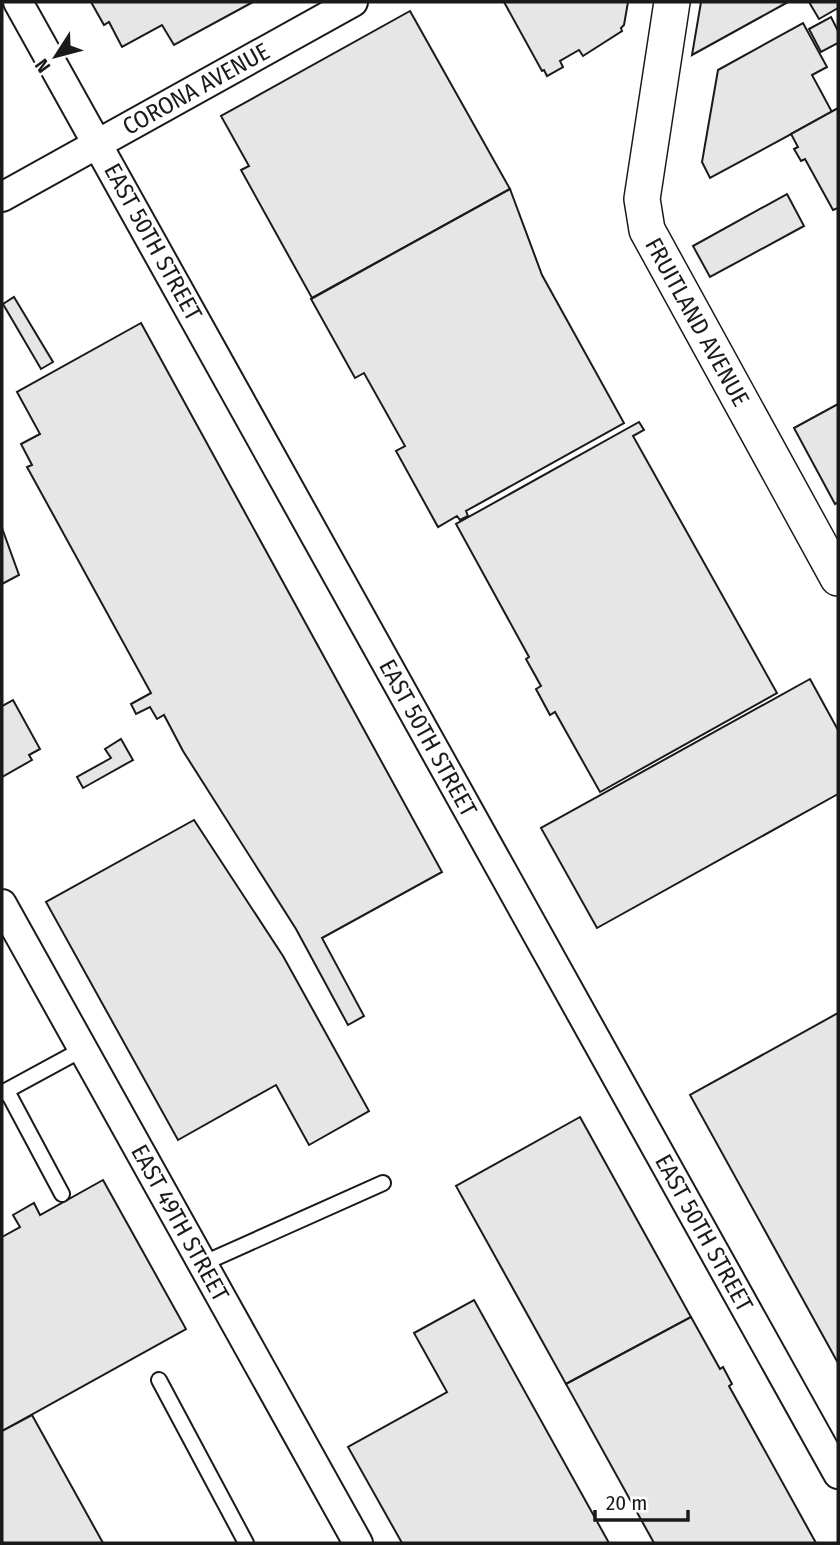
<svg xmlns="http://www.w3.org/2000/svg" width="840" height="1545" font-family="'Fira Sans Condensed',sans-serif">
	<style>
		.building { fill: #e6e6e6; stroke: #1a1a1a; stroke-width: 2 }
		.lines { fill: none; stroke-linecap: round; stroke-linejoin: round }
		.service-casing { stroke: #1a1a1a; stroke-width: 18 }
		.minor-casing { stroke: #1a1a1a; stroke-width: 32 }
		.tertiary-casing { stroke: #1a1a1a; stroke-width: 38 }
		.service { stroke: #fff; stroke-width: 14 }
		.minor { stroke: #fff; stroke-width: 28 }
		.tertiary { stroke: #fff; stroke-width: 35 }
		.labels { text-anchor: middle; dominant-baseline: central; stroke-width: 5; stroke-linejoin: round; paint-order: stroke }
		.street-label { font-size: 24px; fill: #1a1a1a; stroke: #fff }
	</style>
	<rect width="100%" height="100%" fill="#fff"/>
	<g class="building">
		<path d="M91,2H253L174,45L162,25L122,47L109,22L104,25Z"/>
		<path d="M504,2H628L624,25L621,28L622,31L583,56L579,50L560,61L563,67L547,76L544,70L542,71Z"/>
		<path d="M701,2H788L692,55Z"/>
		<path d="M809,2H838V8L819,19Z"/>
		<path d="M410,11L510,189L312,298L241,170L249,166L221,116Z"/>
		<path d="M831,17L838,31V43L821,52L809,29Z"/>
		<path d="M803,23L827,67L812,75L832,112L710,178L702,162L718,70Z"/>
		<path d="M838,108V208L833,210L805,159L801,161L794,149L798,147L791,134Z"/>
		<path d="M510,189L542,275L624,423L466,511L468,516L460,520L457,516L438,527L396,451L405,446L364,373L355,378L311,299Z"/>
		<path d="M787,194L804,226L710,277L693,246Z"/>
		<path d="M14,297L53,362L41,369L3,304Z"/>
		<path d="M141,323L442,872L322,938L364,1016L348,1025L296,929L183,751L164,715L157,719L150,707L136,714L131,704L151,693L27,467L32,465L21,444L40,434L17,392Z"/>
		<path d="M838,404V502L835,504L794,428Z"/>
		<path d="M639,422L644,430L633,436L777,693L600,792L555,712L550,715L536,689L541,686L526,659L529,657L456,524Z"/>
		<path d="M2,528L19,575L2,584Z"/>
		<path d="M810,679L838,730V794L597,928L541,828Z"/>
		<path d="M13,700L40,749L29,755L32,760L2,777V706Z"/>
		<path d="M121,739L133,760L83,788L77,777L111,758L105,749Z"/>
		<path d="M194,820L283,956L369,1111L309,1145L276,1085L178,1140L46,902Z"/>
		<path d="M838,1013V1363L690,1095Z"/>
		<path d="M580,1117L691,1317L566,1384L456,1186Z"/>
		<path d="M103,1180L186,1329L2,1431V1237L20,1227L13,1215L34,1203L40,1215Z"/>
		<path d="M474,1300L609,1543H402L348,1447L447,1392L414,1333Z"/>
		<path d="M691,1317L720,1369L723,1367L732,1384L729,1386L816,1543H654L566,1384Z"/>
		<path d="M32,1415L103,1543H2V1431Z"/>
	</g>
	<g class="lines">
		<defs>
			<g id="service">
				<path d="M7,1091L62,1194"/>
				<path d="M2,1093L83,1049"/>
				<path d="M202,1264L383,1183"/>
				<path d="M159,1380L246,1543"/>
			</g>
			<g id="minor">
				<path d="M18,2L838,1474"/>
				<path d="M2,197L353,2"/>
				<path d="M2,904L358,1543"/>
			</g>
			<path id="tertiary" d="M672,2L642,199L647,230L838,578"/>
		</defs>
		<use href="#service" class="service-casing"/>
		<use href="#minor" class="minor-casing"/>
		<use href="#tertiary" class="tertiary-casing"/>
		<use href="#service" class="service"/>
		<use href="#minor" class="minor"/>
		<use href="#tertiary" class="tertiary"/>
	</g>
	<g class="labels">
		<g class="street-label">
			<text transform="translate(196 89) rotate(-29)">CORONA AVENUE</text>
			<text transform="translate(153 242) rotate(61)">EAST 50TH STREET</text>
			<text transform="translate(697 322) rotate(61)">FRUITLAND AVENUE</text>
			<text transform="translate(428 738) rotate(61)">EAST 50TH STREET</text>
			<text transform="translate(180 1223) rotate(61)">EAST 49TH STREET</text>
			<text transform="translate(704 1233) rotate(61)">EAST 50TH STREET</text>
		</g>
	</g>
	<rect width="840" height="1545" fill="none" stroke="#1a1a1a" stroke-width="7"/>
	<g transform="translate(56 56) rotate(234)" stroke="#ffffff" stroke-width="5" paint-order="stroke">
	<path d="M0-5L12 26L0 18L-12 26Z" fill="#1a1a1a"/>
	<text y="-10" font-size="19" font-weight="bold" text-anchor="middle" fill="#1a1a1a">N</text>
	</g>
	<path d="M595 1510v10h93v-10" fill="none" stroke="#1a1a1a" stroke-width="3.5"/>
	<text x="606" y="1510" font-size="21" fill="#1a1a1a" stroke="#ffffff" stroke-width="5" paint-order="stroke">20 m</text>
</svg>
